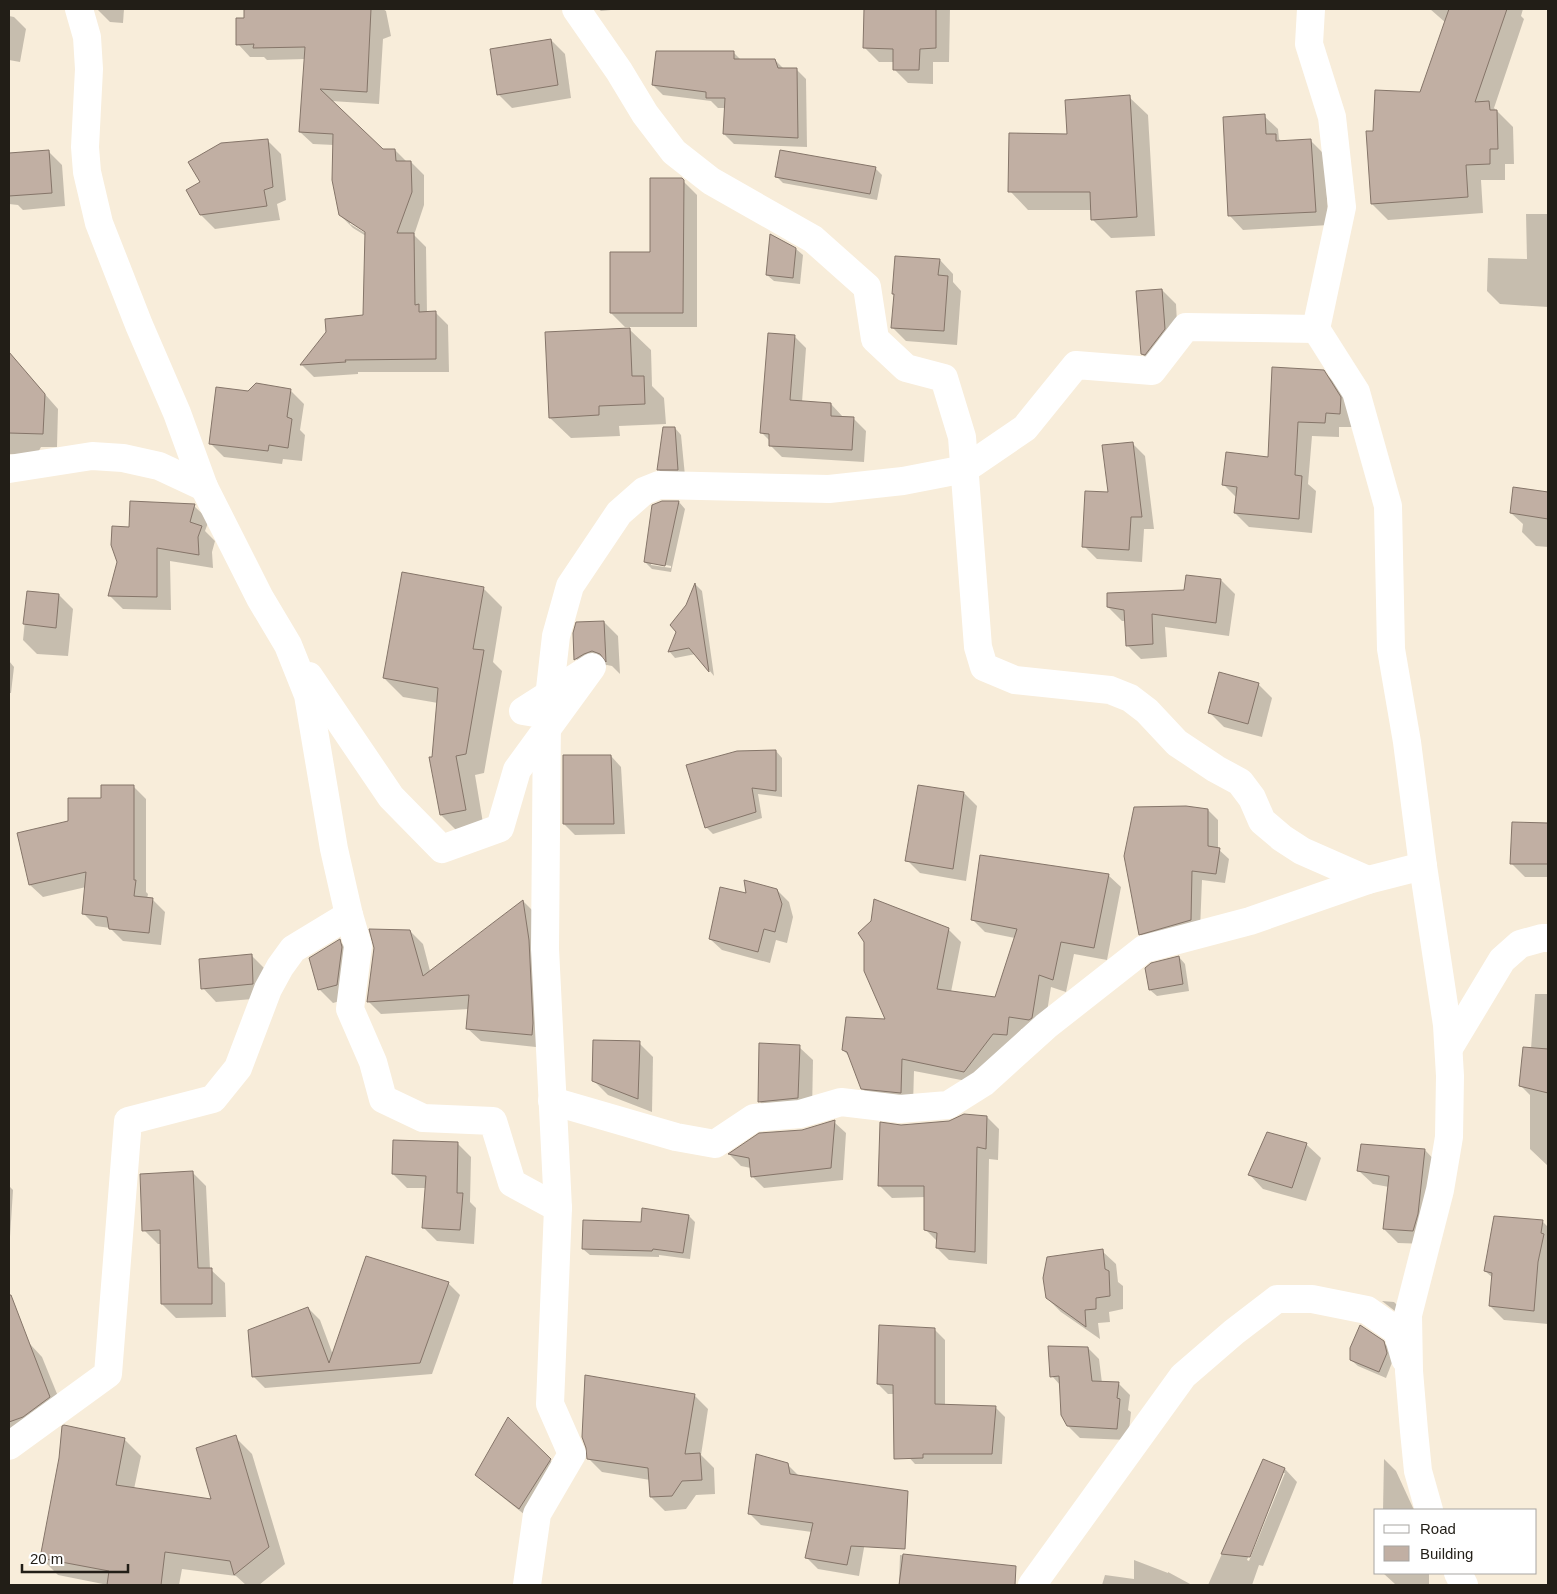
<svg xmlns="http://www.w3.org/2000/svg" width="1557" height="1594" font-family="Helvetica,sans-serif">
	<style>
		.shadow { fill: #0003; fill-rule: evenodd }
		.building { fill: #c1afa3; stroke: #857569 }
		.lines { fill: none; stroke-linecap: round; stroke-linejoin: round }
		.street { stroke: #fff; stroke-width: 28 }
	</style>
	<rect width="100%" height="100%" fill="#f8edda"/>
	<g class="shadow">
		<path d="M97,9H124L123,23L110,22Z"/>
		<path d="M245,9H383L386,11L391,36L383,39L379,104L331,101L383,151L395,150L407,162H411L424,175V205L414,235L426,247L427,313L435,312L448,325L449,372H358V374L314,377L302,365L327,333L364,316L366,236L353,228L340,215L334,145L313,144L300,132L306,59L267,60L264,57H250L238,44L245,19ZM350,221L371,234L370,236L350,224Z"/>
		<path d="M598,9H621L601,11Z"/>
		<path d="M865,9H950L949,62H933V84L908,83L894,69V62H879L865,48Z"/>
		<path d="M1430,9H1523L1521,16L1524,19L1494,108L1513,127L1514,164H1505V180H1481L1483,213L1388,220L1372,204L1374,132L1421,94L1446,23Z"/>
		<path d="M9,16L14,17L26,29L20,62L9,60Z"/>
		<path d="M551,40L565,54L571,98L512,108L498,94Z"/>
		<path d="M733,52L741,60H775L784,69H796L806,79L807,147L734,144L724,134L725,108H718L711,101L663,95L653,85Z"/>
		<path d="M1129,97L1148,115L1155,236L1111,238L1093,220L1092,210H1028L1010,191L1068,135Z"/>
		<path d="M1264,116L1278,129L1279,139L1282,142L1310,140L1324,154L1329,225L1243,230L1230,216Z"/>
		<path d="M267,140L281,154L286,200L277,204L280,220L215,229L201,215Z"/>
		<path d="M48,151L62,165L65,206L23,210L18,205L9,204V154Z"/>
		<path d="M875,168L882,175L877,200L783,183L776,176Z"/>
		<path d="M681,179L697,195V327H625L611,313L651,253Z"/>
		<path d="M1526,214H1548V307L1500,304L1487,291L1488,258L1527,259Z"/>
		<path d="M796,249L803,255L800,284L774,281L767,275Z"/>
		<path d="M940,260L953,274V282L961,291L957,345L906,341L892,327L895,296L893,294Z"/>
		<path d="M1162,290L1176,304L1178,343L1156,368L1142,354Z"/>
		<path d="M630,330L651,350L652,386L664,398L666,424L619,426L620,436L571,438L550,418Z"/>
		<path d="M794,336L806,348L802,402L831,404L843,417L854,419L866,431L864,462L782,457L770,445V441L762,433Z"/>
		<path d="M22,368L58,409L57,447H41L36,456L9,454V371Z"/>
		<path d="M1323,371L1337,385L1354,412L1353,427H1339V437L1312,436L1308,484L1316,491L1312,533L1249,527L1235,513L1237,498L1224,485L1269,458Z"/>
		<path d="M290,390L304,404L300,430L305,435L302,461L283,459L282,464L224,457L210,443L249,393Z"/>
		<path d="M675,428L681,435L685,476H665L658,469Z"/>
		<path d="M1132,443L1145,456L1154,529H1144L1142,562L1097,559L1084,546Z"/>
		<path d="M1515,489L1548,493V547L1536,546L1522,532L1523,524L1511,513Z"/>
		<path d="M662,502H679L685,509L671,572L652,569L645,562ZM651,562L671,566V568L651,565Z"/>
		<path d="M131,503L195,507L209,520L205,531L215,541L212,552L213,568L170,561L171,610L123,609L109,595L130,529Z"/>
		<path d="M1221,580L1235,594L1229,636L1165,627L1167,657L1141,659L1127,645L1126,621H1122L1108,607L1185,591Z"/>
		<path d="M696,585L702,591L714,676L696,654L675,658L669,651Z"/>
		<path d="M483,588L502,607L493,662L502,671L484,773L475,775L484,829L460,834L441,815L430,758H433L438,703L403,697L384,678Z"/>
		<path d="M28,592L59,595L73,609L68,656L37,654L23,640Z"/>
		<path d="M604,622L618,636L620,674L612,666L607,665L598,667L589,673L576,659L574,633Z"/>
		<path d="M9,661L14,667L11,693H9Z"/>
		<path d="M1258,684L1272,698L1262,737L1224,727L1210,713Z"/>
		<path d="M776,751L782,758V797L758,794L762,818L713,834L706,827Z"/>
		<path d="M611,756L621,767L625,834L575,835L564,824Z"/>
		<path d="M133,786L146,799V892L148,894L147,899L153,900L165,912L161,945L123,941L110,928L96,926L83,913L86,887L43,897L30,885L19,834L70,822L102,799Z"/>
		<path d="M964,793L977,806L966,881L920,873L907,860Z"/>
		<path d="M1208,810L1218,820V849L1229,859L1225,883L1202,880L1200,930L1150,944L1140,934Z"/>
		<path d="M1513,823L1548,824V877H1525L1511,863Z"/>
		<path d="M1108,875L1121,887L1107,960L1074,954L1066,992L1051,987L1044,1030L1042,1032L1021,1029L1019,1047L977,1083L914,1071L913,1105L874,1101L862,1088L850,1057L843,1050L887,1021L948,929L961,942L951,992L996,998L1015,938L985,932L972,919Z"/>
		<path d="M777,890L789,902L793,917L787,943L776,940L770,963L722,950L710,939L747,894Z"/>
		<path d="M523,901L536,914L545,1048L481,1041L467,1028L469,1009L381,1014L368,1001L410,931L423,944L430,971Z"/>
		<path d="M339,941L353,954L351,998L333,1003L319,989Z"/>
		<path d="M251,955L265,969L266,998L216,1002L203,988Z"/>
		<path d="M1179,957L1185,964L1189,991L1157,996L1150,990Z"/>
		<path d="M1535,994H1548V1166L1530,1149V1095L1521,1086L1531,1049Z"/>
		<path d="M639,1043L653,1057L652,1112L608,1095L594,1081Z"/>
		<path d="M799,1047L813,1060L812,1112L773,1115L759,1101Z"/>
		<path d="M987,1117L999,1129L998,1160L989,1159L987,1264L949,1260L937,1248V1241L925,1229L926,1197L892,1198L880,1186L901,1126Z"/>
		<path d="M834,1122L846,1133L843,1180L764,1188L752,1176L751,1168L741,1166L730,1155L760,1134L802,1131Z"/>
		<path d="M1268,1134L1307,1145L1321,1158L1306,1201L1263,1189L1250,1175Z"/>
		<path d="M457,1143L471,1157L470,1202L476,1208L474,1244L437,1241L423,1227L426,1188H407L393,1174Z"/>
		<path d="M1425,1150L1438,1164L1427,1244L1398,1243L1384,1229L1389,1187L1373,1184L1359,1171Z"/>
		<path d="M192,1172L206,1186L210,1269L225,1283L226,1317L176,1318L162,1304V1244H158L144,1230Z"/>
		<path d="M9,1186L13,1190L9,1253Z"/>
		<path d="M689,1216L695,1222L690,1259L659,1255V1257L590,1255L583,1249L642,1223Z"/>
		<path d="M1542,1221L1548,1227V1324L1504,1320L1490,1306L1493,1278L1485,1271Z"/>
		<path d="M1102,1251L1116,1264L1118,1282L1123,1286V1309L1109,1312L1110,1322L1098,1323L1100,1339L1061,1312L1047,1298Z"/>
		<path d="M448,1283L460,1295L432,1374L265,1388L253,1376L308,1308L320,1320L333,1355Z"/>
		<path d="M1382,1301L1394,1302L1401,1309L1400,1315Z"/>
		<path d="M934,1329L945,1340V1405L995,1407L1005,1417L1002,1464H915L905,1453L895,1394H888L878,1384Z"/>
		<path d="M1383,1342L1390,1349L1393,1360L1386,1378L1358,1366L1351,1360Z"/>
		<path d="M29,1343L42,1357L64,1411L9,1438V1351Z"/>
		<path d="M1088,1348L1099,1359L1102,1383H1118L1130,1395L1128,1410L1131,1412L1128,1440L1080,1438L1068,1426L1061,1386L1052,1376Z"/>
		<path d="M694,1395L708,1409L701,1455L714,1468L715,1494L696,1495L686,1509L665,1511L651,1497L650,1480L602,1472L588,1458V1448Z"/>
		<path d="M509,1419L564,1474L534,1522L491,1488L477,1474Z"/>
		<path d="M235,1437L252,1454L285,1564L259,1585H246L236,1576L182,1569L179,1585H108L58,1575L41,1558L124,1439L141,1456L134,1489L213,1501Z"/>
		<path d="M1384,1459L1396,1471L1414,1510H1383Z"/>
		<path d="M1264,1460L1285,1469L1297,1482L1263,1566L1259,1565L1252,1585H1208ZM1282,1473H1285L1249,1561L1247,1560Z"/>
		<path d="M788,1465L799,1476L873,1497L859,1576L818,1569L807,1558L812,1532L761,1525L750,1514Z"/>
		<path d="M900,1555L987,1564L994,1571L993,1585H899Z"/>
		<path d="M1134,1560L1168,1573V1572L1192,1585H1102L1105,1575L1134,1579Z"/>
		<path d="M1383,1573H1429V1585L1395,1584Z"/>
	</g>
	<g class="building">
		<path d="M244,9H371L367,92L320,89L383,149H395L396,161H411L412,192L397,233H414L415,305L419,304V312L436,311V359L345,360L346,362L300,365L326,332L325,319L363,315L365,232L339,215L332,180L333,134L299,132L305,47L253,48L254,44L236,45V18H244Z"/>
		<path d="M864,9H936V48L920,49L919,70H893V49L863,48Z"/>
		<path d="M1449,9H1507L1475,102L1489,101L1490,110H1497L1498,149H1490V164L1466,165L1468,197L1371,204L1366,131H1373L1375,90L1420,92Z"/>
		<path d="M551,39L558,85L497,95L490,49Z"/>
		<path d="M656,51H734V59H775L778,68H797L798,138L723,134L725,98H706V92L652,85Z"/>
		<path d="M1130,95L1137,217L1091,220L1090,192H1008L1009,133L1067,134L1065,100Z"/>
		<path d="M1265,114L1266,134H1276V141L1311,139L1316,212L1228,216L1223,117Z"/>
		<path d="M268,139L273,187L264,190L267,206L200,215L186,190L200,182L188,162L221,143Z"/>
		<path d="M49,150L52,193L9,196V153Z"/>
		<path d="M780,150L876,167L870,194L775,177Z"/>
		<path d="M650,178H682L684,180L683,313H610V252H650Z"/>
		<path d="M770,234L796,248L793,278L766,275Z"/>
		<path d="M895,256L940,259L938,275L948,276L944,331L891,328L894,294H892Z"/>
		<path d="M1162,289L1165,329L1145,355L1141,354L1136,291Z"/>
		<path d="M630,328L632,376H644L645,404L599,406V415L549,418L545,332Z"/>
		<path d="M768,333L795,335L790,400L831,403V416L854,417L852,450L769,446V434L760,433Z"/>
		<path d="M9,352L45,394L43,434L9,433Z"/>
		<path d="M1272,367L1324,370L1341,397L1340,414L1326,413L1325,423L1298,422L1295,475L1302,476L1299,519L1234,513L1237,487L1222,485L1226,452L1268,457Z"/>
		<path d="M256,383L291,389L287,417L292,419L288,448L269,445L268,451L209,444L216,387L248,391Z"/>
		<path d="M663,427H675L678,470H657Z"/>
		<path d="M1133,442L1142,517H1131L1129,550L1082,547L1085,491L1108,492L1102,445Z"/>
		<path d="M1513,487L1548,492V519L1510,513Z"/>
		<path d="M130,501L195,504L190,522L202,526L198,537L199,555L157,548V597L108,596L117,562L111,545L112,526L129,527Z"/>
		<path d="M662,501H679L665,566L644,562L652,505Z"/>
		<path d="M402,572L484,587L473,649L484,650L466,754L456,756L466,810L440,815L429,757H432L438,688L383,678Z"/>
		<path d="M1186,575L1221,579L1216,623L1152,614L1153,644L1126,646L1124,610L1107,607V593L1184,590Z"/>
		<path d="M695,583L700,613L709,672L689,648L668,652L676,632L670,625L686,605Z"/>
		<path d="M27,591L59,594L56,628L23,624Z"/>
		<path d="M604,621L606,662L600,654L592,651L584,654L574,660L573,633L576,622Z"/>
		<path d="M1219,672L1259,683L1248,724L1208,713Z"/>
		<path d="M776,750V791L752,788L756,812L705,828L686,765L737,751Z"/>
		<path d="M563,755H611L614,824H563Z"/>
		<path d="M101,785H134V880H136L134,896L153,898L149,933L109,929L107,917L82,914L86,872L29,885L17,833L68,821V798H101Z"/>
		<path d="M918,785L964,792L953,869L905,861Z"/>
		<path d="M1186,806L1208,809V846L1220,848L1216,874L1192,871L1191,920L1139,935L1124,856L1134,807Z"/>
		<path d="M1512,822L1548,823V864H1510Z"/>
		<path d="M980,855L1109,874L1094,948L1061,942L1053,980L1039,975L1032,1018L1029,1020L1009,1017L1007,1035L993,1034L964,1072L902,1059L901,1093L861,1089L847,1052L842,1050L846,1017L885,1019L864,971V942L858,933L871,921L874,899L949,928L937,989L995,997L1017,929L971,920Z"/>
		<path d="M744,880L777,889L782,904L775,932L764,929L758,952L709,939L720,887L746,893Z"/>
		<path d="M523,900L529,940L533,1023L532,1035L466,1029L469,995L367,1002L374,948L369,929L410,930L423,976Z"/>
		<path d="M340,939L342,947L337,985L318,990L309,958Z"/>
		<path d="M252,954L253,984L201,989L199,959Z"/>
		<path d="M1179,956L1183,984L1149,990L1145,968L1151,963Z"/>
		<path d="M593,1040L640,1041L638,1099L592,1081Z"/>
		<path d="M759,1043L800,1045L798,1098L758,1102Z"/>
		<path d="M1523,1047L1548,1049V1093L1519,1086Z"/>
		<path d="M964,1114L987,1116L986,1149L977,1147L975,1252L936,1248L937,1233L924,1230V1186H878L880,1122L901,1125L949,1121Z"/>
		<path d="M835,1120L831,1168L751,1177L749,1158L728,1154L759,1133L802,1130Z"/>
		<path d="M1267,1132L1307,1143L1292,1188L1248,1175Z"/>
		<path d="M393,1140L458,1142L457,1193H463L460,1230L422,1228L426,1176L392,1174Z"/>
		<path d="M1361,1144L1425,1149L1418,1214L1413,1231L1383,1229L1389,1176L1357,1171Z"/>
		<path d="M193,1171L198,1268H212V1304H161L160,1230L142,1231L140,1174Z"/>
		<path d="M642,1208L689,1215L683,1253L653,1249L652,1251L582,1249L583,1220L641,1222Z"/>
		<path d="M1494,1216L1543,1220L1541,1233L1544,1234L1538,1262L1534,1311L1489,1306L1492,1273L1484,1271Z"/>
		<path d="M1103,1249L1105,1269L1109,1271L1110,1296L1096,1298V1309L1085,1310L1086,1327L1046,1298L1043,1278L1047,1257Z"/>
		<path d="M366,1256L449,1282L420,1363L252,1377L248,1330L308,1307L329,1363Z"/>
		<path d="M9,1295H11L50,1397L23,1417L9,1422Z"/>
		<path d="M879,1325L935,1328V1404L996,1406L992,1454H923V1458L894,1459L893,1385L877,1384Z"/>
		<path d="M1360,1325L1384,1341L1387,1353L1379,1372L1350,1360V1348Z"/>
		<path d="M1048,1346L1088,1347L1092,1381L1119,1382L1117,1398L1120,1399L1117,1429L1067,1426L1061,1415L1059,1376L1050,1377Z"/>
		<path d="M585,1375L695,1394L685,1454L700,1453L702,1480L682,1481L672,1496L650,1497L648,1468L587,1459L586,1448L582,1437Z"/>
		<path d="M508,1417L551,1459L519,1509L475,1475Z"/>
		<path d="M64,1425L125,1438L116,1485L211,1499L196,1448L236,1435L269,1547L234,1575L230,1561L165,1552L161,1585H107L109,1571L40,1558L59,1458L62,1426Z"/>
		<path d="M756,1454L788,1463L790,1474L908,1491L905,1549L851,1546L847,1565L805,1558L813,1523L748,1514Z"/>
		<path d="M1263,1459L1285,1468L1250,1557L1221,1554Z"/>
		<path d="M903,1554L1016,1566L1015,1585H899Z"/>
	</g>
	<g class="lines">
		<g class="street">
			<path d="M79,9L87,37L89,69L85,147L87,172L99,223L139,325L177,413L204,487L260,598L288,645L308,695L334,849L349,915L358,946L350,1009L373,1062L383,1099L423,1118L493,1121L512,1183L558,1208"/>
			<path d="M576,9L619,71L645,114L674,152L711,181L813,239L867,287L875,339L906,368L944,378L962,437L978,647L984,667L1015,680L1110,690L1130,698L1147,711L1177,743L1216,769L1240,782L1252,798L1262,821L1282,838L1302,851L1368,880"/>
			<path d="M1311,9L1309,44L1332,117L1342,207L1316,329L1356,392L1388,506L1391,649L1407,742L1423,866L1447,1025L1450,1076L1449,1137L1440,1190L1408,1315L1409,1371L1414,1431L1418,1471L1429,1510"/>
			<path d="M9,469L92,456L123,458L159,466L204,487"/>
			<path d="M309,676L391,797L442,849L500,828L517,770L592,667L523,711L547,715"/>
			<path d="M1449,1048L1502,960L1520,944L1542,938H1548"/>
			<path d="M552,1101L676,1137L715,1144L754,1118L800,1114L841,1102L900,1109L948,1105L983,1083L1046,1026L1144,949L1250,921L1368,880L1423,866"/>
			<path d="M9,1446L108,1374L128,1121L213,1099L238,1068L268,989L280,967L293,949L349,915"/>
			<path d="M1458,1573L1464,1585"/>
			<path d="M527,1585L537,1514L572,1454L550,1404L558,1208L545,949L547,715L556,636L570,586L619,513L644,491L659,485L829,489L903,481L965,469L1025,428L1076,365L1152,371L1186,327L1316,329"/>
			<path d="M1032,1585L1183,1376L1234,1332L1277,1299H1312L1367,1310L1397,1331L1405,1359"/>
		</g>
	</g>
	<rect width="1557" height="1594" fill="none" stroke="#221e17" stroke-width="20"/>
	<rect x="1374" y="1509" width="162" height="65" fill="#ffffff" stroke="#a7a5a2"/>
	<rect x="1384" y="1525" width="25" height="8" fill="#ffffff" stroke="#a7a5a2"/>
	<text x="1420" y="1534" font-size="15" fill="#221e17">Road</text>
	<rect x="1384" y="1546" width="25" height="15" fill="#c1afa3" stroke="#a7a5a2"/>
	<text x="1420" y="1559" font-size="15" fill="#221e17">Building</text>
	<path d="M22 1564v8h106v-8" fill="none" stroke="#221e17" stroke-width="2.5"/>
	<text x="30" y="1564" font-size="15" fill="#221e17" stroke="#ffffff" stroke-width="4" paint-order="stroke">20 m</text>
</svg>
